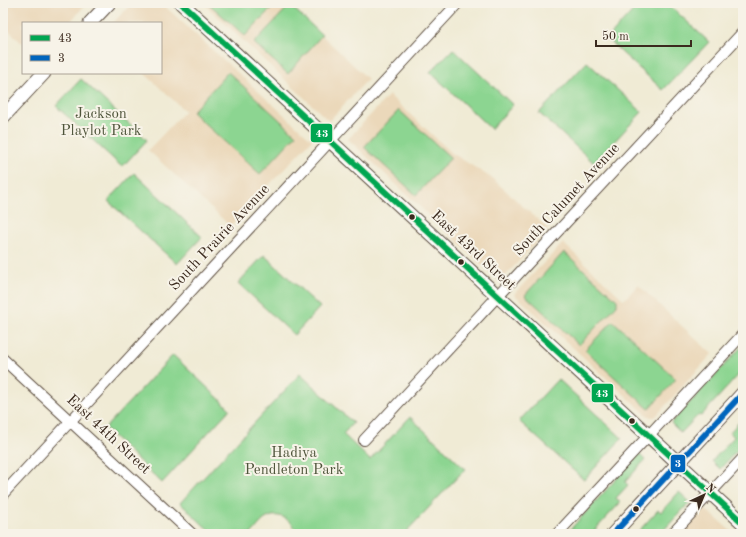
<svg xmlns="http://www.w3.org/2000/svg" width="746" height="537" font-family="'Old Standard TT',serif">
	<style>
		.built { fill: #ebd8ba }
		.green { fill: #8cd591; stroke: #648058 }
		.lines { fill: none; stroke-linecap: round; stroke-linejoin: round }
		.minor-casing { stroke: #564739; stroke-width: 12 }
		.tertiary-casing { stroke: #564739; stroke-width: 15 }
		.minor { stroke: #fff; stroke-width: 10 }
		.tertiary { stroke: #fff; stroke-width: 13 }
		.bus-1-casing { stroke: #f7f3e8; stroke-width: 9 }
		.bus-2-casing { stroke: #f7f3e8; stroke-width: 9 }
		.bus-1 { stroke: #00a651; stroke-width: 6 }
		.bus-2 { stroke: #0065bd; stroke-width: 6 }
		.bus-dot { fill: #3b2a1e; stroke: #f7f3e8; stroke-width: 1.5 }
		.labels { text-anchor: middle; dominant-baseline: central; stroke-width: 4; stroke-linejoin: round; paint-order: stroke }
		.park-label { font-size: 15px; fill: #4f553b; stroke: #f7f3e8 }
		.street-label { font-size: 15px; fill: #3b2a1e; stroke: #f7f3e8 }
		.line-badge { stroke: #f7f3e8; stroke-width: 1.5 }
		.badge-label { font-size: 11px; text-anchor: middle; font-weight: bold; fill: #fff }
	</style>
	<rect width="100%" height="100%" fill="#f7f3e8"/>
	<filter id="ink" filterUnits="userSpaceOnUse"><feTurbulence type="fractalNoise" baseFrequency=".025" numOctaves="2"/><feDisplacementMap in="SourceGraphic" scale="8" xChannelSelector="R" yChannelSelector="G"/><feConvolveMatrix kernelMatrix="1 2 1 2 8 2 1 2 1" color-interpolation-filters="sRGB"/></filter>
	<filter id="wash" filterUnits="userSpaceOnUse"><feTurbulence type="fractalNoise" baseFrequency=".012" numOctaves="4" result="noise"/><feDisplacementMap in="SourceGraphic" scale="16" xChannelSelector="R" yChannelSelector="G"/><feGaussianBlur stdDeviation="0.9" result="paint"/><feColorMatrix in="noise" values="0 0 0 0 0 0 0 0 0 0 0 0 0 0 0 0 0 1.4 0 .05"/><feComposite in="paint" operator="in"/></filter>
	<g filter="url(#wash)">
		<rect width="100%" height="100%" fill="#f0ebd5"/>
		<g class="built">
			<path d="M3,3H87L69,23H23V44L3,25Z"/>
			<path d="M132,3H161L312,140L230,226L148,150L185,111L144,73H161V23H113Z"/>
			<path d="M203,3H288L368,79L329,121Z"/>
			<path d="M389,95L452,153L493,179L548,229L500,282L348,139Z"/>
			<path d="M563,243L624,300L638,285L712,354L655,417H651L647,415L514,294Z"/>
			<path d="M705,510L709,512L734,534H682L702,511Z"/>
		</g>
		<g class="green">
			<path d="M208,3H276L245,36Z"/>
			<path d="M640,3H667L709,42L663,90L607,39Z"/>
			<path d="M290,5L322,35L288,74L254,43Z"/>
			<path d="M453,49L513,105L491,129L430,72Z"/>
			<path d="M587,62L642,112L594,163L539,113Z"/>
			<path d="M228,72L296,135L260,174L192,112Z"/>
			<path d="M81,79L147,140L122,167L56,106Z"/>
			<path d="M399,110L451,158L416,195L364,147Z"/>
			<path d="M134,173L202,237L177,264L108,201Z"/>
			<path d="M564,252L617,300V305L579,345L525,295Z"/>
			<path d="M264,255L320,307L294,335L238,283Z"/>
			<path d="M613,321L676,379L649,409L585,350Z"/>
			<path d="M743,345V370L701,416L698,415L681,433L671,423Z"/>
			<path d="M173,355L230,409L162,483L105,428Z"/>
			<path d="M300,374L353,423L343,434L370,460L410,417L465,469L404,534H296C295,521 279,511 267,518C261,521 256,529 251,534H213L180,503Z"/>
			<path d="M558,379L622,438L584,480L519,421Z"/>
			<path d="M743,418V444L720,469L712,461L734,437L730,432Z"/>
			<path d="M639,454L645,460L625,482L628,485L616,498L620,503L591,534H566Z"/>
			<path d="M679,492L690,502L660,534H636L658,510L661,512Z"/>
		</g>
	</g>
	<g filter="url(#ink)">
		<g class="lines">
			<defs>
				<g id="minor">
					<path d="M3,359L192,534"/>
					<path d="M364,440L743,32"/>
					<path d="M3,494L458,3"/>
					<path d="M557,534L743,334"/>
					<path d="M672,534L743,458"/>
				</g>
				<g id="tertiary">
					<path d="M181,3L743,523"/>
					<path d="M90,23L109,3"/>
					<path d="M3,117L44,73"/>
					<path d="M613,534L743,393"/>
				</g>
			</defs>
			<use href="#minor" class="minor-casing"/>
			<use href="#tertiary" class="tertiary-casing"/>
			<use href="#minor" class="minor"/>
			<use href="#tertiary" class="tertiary"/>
			<defs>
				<path id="bus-1" d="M181,3L743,523"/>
				<path id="bus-2" d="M613,534L743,393"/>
			</defs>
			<use href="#bus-1" class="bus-1-casing"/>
			<use href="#bus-2" class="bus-2-casing"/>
			<use href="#bus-1" class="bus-1"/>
			<use href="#bus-2" class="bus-2"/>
		</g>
	</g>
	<g class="bus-dot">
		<circle cx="412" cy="217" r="3.5"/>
		<circle cx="461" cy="262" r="3.5"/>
		<circle cx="632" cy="421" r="3.5"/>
		<circle cx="636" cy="509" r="3.5"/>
	</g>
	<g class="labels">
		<g class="park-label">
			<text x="101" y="114">Jackson<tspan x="101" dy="17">Playlot Park</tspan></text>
			<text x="294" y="453">Hadiya<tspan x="294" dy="17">Pendleton Park</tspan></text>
		</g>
		<g class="street-label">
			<text transform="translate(567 200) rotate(-47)">South Calumet Avenue</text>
			<text transform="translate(220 238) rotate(-47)">South Prairie Avenue</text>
			<text transform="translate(473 251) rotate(43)">East 43rd Street</text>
			<text transform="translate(108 435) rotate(43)">East 44th Street</text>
		</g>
	</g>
	<g class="line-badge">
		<rect x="310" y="123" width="23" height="20" rx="4" fill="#00a651"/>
		<rect x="591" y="383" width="23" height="20" rx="4" fill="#00a651"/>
		<rect x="670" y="454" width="16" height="19" rx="4" fill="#0065bd"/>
	</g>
	<g class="badge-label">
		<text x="322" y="137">43</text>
		<text x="602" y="397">43</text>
		<text x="678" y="467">3</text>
	</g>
	<rect width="746" height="537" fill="none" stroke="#f7f3e8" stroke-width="16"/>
	<rect x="22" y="22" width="140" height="52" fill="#f7f3e8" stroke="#aca397"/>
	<rect x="30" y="35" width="20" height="6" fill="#00a651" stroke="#aca397"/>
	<text x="58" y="42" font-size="12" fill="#3b2a1e">43</text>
	<rect x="30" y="55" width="20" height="6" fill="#0065bd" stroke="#aca397"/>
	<text x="58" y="62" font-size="12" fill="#3b2a1e">3</text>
	<g transform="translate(704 495) rotate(44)" stroke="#f7f3e8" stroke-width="3" paint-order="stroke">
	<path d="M0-3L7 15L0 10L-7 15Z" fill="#3b2a1e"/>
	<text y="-6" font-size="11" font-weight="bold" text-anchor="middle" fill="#3b2a1e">N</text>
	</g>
	<path d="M596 40v6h95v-6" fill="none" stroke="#3b2a1e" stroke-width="2"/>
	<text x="602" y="40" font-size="12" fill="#3b2a1e" stroke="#f7f3e8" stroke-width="3" paint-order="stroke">50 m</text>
</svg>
